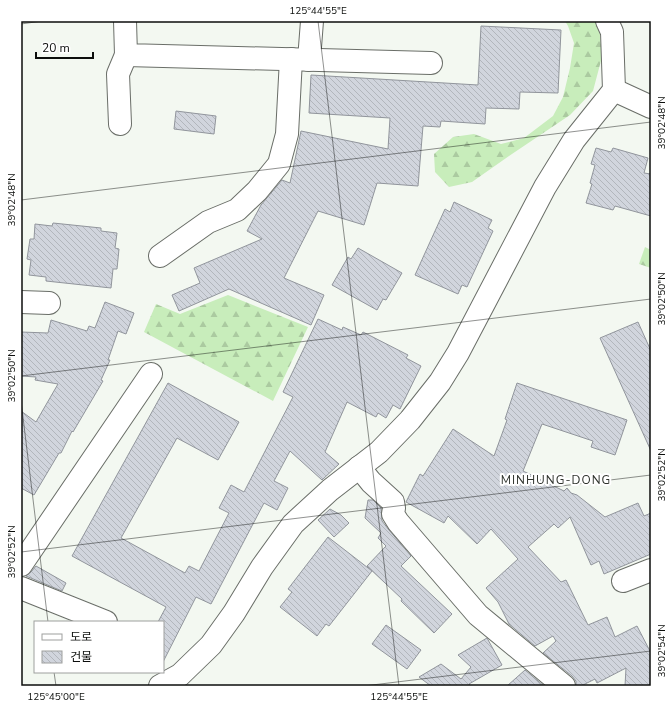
<svg xmlns="http://www.w3.org/2000/svg" width="672" height="707" font-family="'Nunito Sans','Noto Sans KR',sans-serif">
	<style>
		.forest { fill: url(#forest-firs) }
		.building { fill: url(#building-back-hatch); stroke: #91959c }
		.lines { fill: none; stroke-linecap: round; stroke-linejoin: round }
		.minor-casing { stroke: #6a6e68; stroke-width: 24 }
		.minor { stroke: #fff; stroke-width: 22 }
		.ticks { fill: none; stroke: #0c0e0c; stroke-width: 1; stroke-opacity: 0.45 }
		.labels { text-anchor: middle; dominant-baseline: central; stroke-width: 4; stroke-linejoin: round; paint-order: stroke }
		.quarter-label { font-size: 12px; letter-spacing: 1px; fill: #2e322c; stroke: #fff }
		.neatline { fill: none; stroke: #0c0e0c; stroke-width: 1.5 }
		.ticks-label { font-size: 10px; text-anchor: middle; fill: #0c0e0c }
	</style>
	<defs>
		<pattern id="forest-firs" width="22" height="20" patternUnits="userSpaceOnUse"><rect width="22" height="20" fill="#c8edbb"/><path d="M5 1l3.5 6h-7zM16 11l3.5 6h-7z" fill="#abcaa0"/></pattern>
		<pattern id="building-back-hatch" width="6" height="6" patternUnits="userSpaceOnUse"><rect width="6" height="6" fill="#d1d5dd"/><path d="M-1 5l2 2M0 0l6 6M5-1l2 2" fill="none" stroke="#b2b6bc"/></pattern>
	</defs>
	<rect width="100%" height="100%" fill="#f3f8f1"/>
	<g class="forest">
		<path d="M565,21H597L599,24L602,57L593,91L570,115L509,156L472,182L449,187L435,172L434,154L453,137L474,134L501,144L524,138L553,116L563,97L570,68L574,43L568,26Z"/>
		<path d="M645,247L651,250V268L639,264Z"/>
		<path d="M228,295L308,327L273,401L144,332L156,304L180,314Z"/>
	</g>
	<g class="building">
		<path d="M481,26L561,30L558,93L520,92L519,109L486,108L485,124L441,121L440,127L423,126L418,186L377,183L364,225L318,211L284,278L324,295L311,325L229,289L179,311L172,295L200,283L194,268L262,239L247,231L261,205L282,180L290,183L301,131L388,149L390,118L309,113L311,75L478,85Z"/>
		<path d="M176,111L216,116L214,134L174,129Z"/>
		<path d="M596,148L611,152L613,148L648,158L644,173L651,174V216L615,206L613,210L586,203L592,184L590,183L595,165L591,164Z"/>
		<path d="M454,202L492,220L488,228L493,231L467,287L462,285L458,294L415,275L445,209L450,212Z"/>
		<path d="M53,223L101,228V231L117,233L115,248L119,249L117,269H113L111,288L46,281V277L29,275L31,260L27,259L30,239H34L35,224L52,226Z"/>
		<path d="M358,248L402,273L386,300L383,299L377,310L332,285L348,257L351,259Z"/>
		<path d="M105,302L134,313L126,334L118,331L108,360H110L101,380L103,381L73,432L72,431L61,453H59L34,495L21,488V411L36,422L58,384L35,380L36,377L21,376V332L48,333L51,320L87,331L89,326L95,328Z"/>
		<path d="M318,319L342,330L343,327L361,335L363,332L408,355L406,358L421,366L400,409L393,405L386,418L378,413L376,417L347,402L325,452L339,464L322,480L290,451L274,481L288,488L277,510L264,503L211,604L196,597L163,662V622H158L166,607L72,556L168,383L239,422L218,460L177,438L121,538L185,573L189,566L199,571L229,513L219,508L231,485L244,492L293,397L283,392Z"/>
		<path d="M638,322L651,351V451L600,338Z"/>
		<path d="M517,383L627,420L615,455L591,447L593,441L542,424L523,471L564,491L567,488L571,493L577,495L605,517L638,503L644,516L651,513V554L604,574L599,561L591,565L570,517L558,528L554,524L528,547L561,582L566,580L588,625L607,617L615,637L637,626L651,653V686H625L626,668L597,683L595,679L581,686H576V681L572,676L543,653L556,641L553,636L535,646L509,624L498,602L486,588L518,559L491,529L477,544L448,516L444,523L406,502L420,474L423,476L453,429L494,456L507,420L505,419Z"/>
		<path d="M368,500H373L381,508L382,521L389,530L411,556L401,566L452,614L434,633L401,601L402,599L367,566L386,546L378,538L381,533L365,518Z"/>
		<path d="M330,509L341,515L349,523L334,537L318,520Z"/>
		<path d="M328,537L372,571L329,626L326,624L317,636L280,607L292,592L288,589Z"/>
		<path d="M36,566L66,583L62,591L26,576L31,572Z"/>
		<path d="M386,625L421,650L407,669L372,644Z"/>
		<path d="M487,638L502,665L469,684L471,686H431L419,677L441,664L461,679L471,667L458,655Z"/>
		<path d="M525,670L544,686H507Z"/>
	</g>
	<g class="lines">
		<defs>
			<g id="minor">
				<path d="M125,21L126,55L431,63"/>
				<path d="M309,60L312,21"/>
				<path d="M614,90L651,107"/>
				<path d="M120,124L118,74L126,55"/>
				<path d="M160,256L208,222L237,210L257,191L279,164L287,134L291,59"/>
				<path d="M21,302L49,303"/>
				<path d="M359,467L371,482L393,502L394,508L393,514L398,522L478,615L564,686"/>
				<path d="M21,565L151,374"/>
				<path d="M623,581L651,570"/>
				<path d="M21,588L106,622"/>
				<path d="M160,686L180,675L211,645L234,613L262,567L293,524L330,490L379,452L410,420L440,382L458,353L545,187L574,140L614,90L612,32L607,21"/>
			</g>
		</defs>
		<use href="#minor" class="minor-casing"/>
		<use href="#minor" class="minor"/>
	</g>
	<path class="ticks" d="M318,21L399,686M21,24L42,21M21,200L651,122M21,376L651,299M21,401L48,622M21,552L651,475M54,672L56,686M364,686L651,651"/>
	<g class="labels">
		<g class="quarter-label">
			<text x="556" y="480">MINHUNG-DONG</text>
		</g>
	</g>
	<rect width="672" height="707" fill="none" stroke="#ffffff" stroke-width="44"/>
	<rect x="34" y="621" width="130" height="52" fill="#ffffff" stroke="#9e9f9e"/>
	<rect x="42" y="634" width="20" height="6" fill="#ffffff" stroke="#9e9f9e"/>
	<text x="70" y="641" font-size="12" fill="#0c0e0c">도로</text>
	<rect x="42" y="651" width="20" height="12" fill="url(#building-back-hatch)" stroke="#9e9f9e"/>
	<text x="70" y="661" font-size="12" fill="#0c0e0c">건물</text>
	<path d="M36 52v6h57v-6" fill="none" stroke="#0c0e0c" stroke-width="2"/>
	<text x="42" y="52" font-size="12" fill="#0c0e0c" stroke="#ffffff" stroke-width="3" paint-order="stroke">20 m</text>
	<rect x="22" y="22" width="628" height="663" class="neatline"/>
	<g class="ticks-label">
		<text x="318" y="14">125°44'55"E</text>
		<text transform="translate(661 123) rotate(-90)" y="4">39°02'48"N</text>
		<text transform="translate(11 200) rotate(-90)" y="4">39°02'48"N</text>
		<text transform="translate(661 299) rotate(-90)" y="4">39°02'50"N</text>
		<text transform="translate(11 376) rotate(-90)" y="4">39°02'50"N</text>
		<text transform="translate(661 475) rotate(-90)" y="4">39°02'52"N</text>
		<text transform="translate(11 552) rotate(-90)" y="4">39°02'52"N</text>
		<text transform="translate(661 651) rotate(-90)" y="4">39°02'54"N</text>
		<text x="56" y="700">125°45'00"E</text>
		<text x="399" y="700">125°44'55"E</text>
	</g>
</svg>
